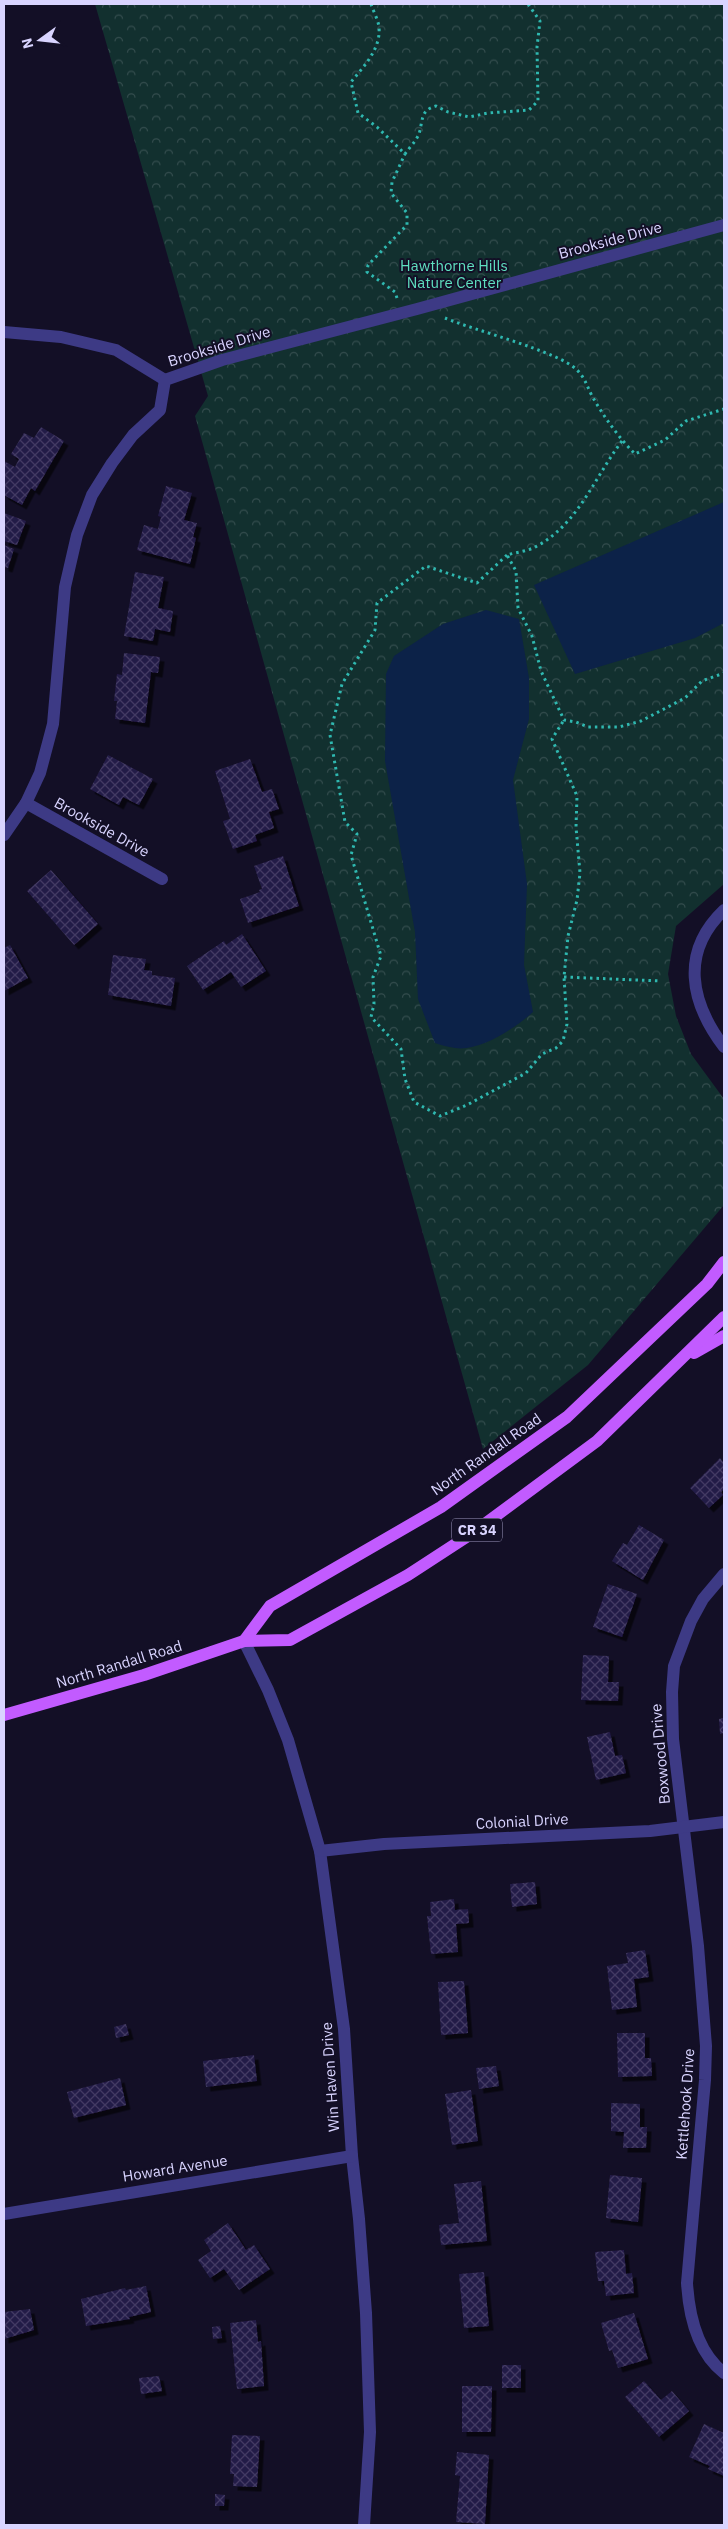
<svg xmlns="http://www.w3.org/2000/svg" width="728" height="2529" font-family="'IBM Plex Sans',sans-serif">
	<style>
		.park { fill: url(#park-crowns) }
		.water { fill: #0c2248 }
		.building { fill: url(#building-cross-hatch); filter: url(#shadow) }
		.lines { fill: none; stroke-linecap: round; stroke-linejoin: round }
		.path { stroke: #2fb8b0; stroke-width: 3; stroke-dasharray: 2.5 4; stroke-linecap: butt }
		.minor { stroke: #3d3a85; stroke-width: 12 }
		.major { stroke: #c25bff; stroke-width: 12 }
		.labels { text-anchor: middle; dominant-baseline: central; stroke-width: 4; stroke-linejoin: round; paint-order: stroke }
		.shield { fill: #130f26; stroke: #9e99be; stroke-width: 1 }
		.shield-label { font-size: 14px; font-weight: bold; fill: #d9d4ff }
		.street-label { font-size: 15px; fill: #d9d4ff; stroke: #130f26 }
		.park-label { font-size: 15px; fill: #5fe0c0; stroke: #130f26 }
	</style>
	<defs>
		<pattern id="park-crowns" width="20" height="18" patternUnits="userSpaceOnUse" patternTransform="scale(1.25)"><rect width="20" height="18" fill="#12302f"/><path d="M2 6a3 3 0 1 1 6 0M12 15a3 3 0 1 1 6 0" fill="none" stroke="#344d4e"/></pattern>
		<pattern id="building-cross-hatch" width="8" height="8" patternUnits="userSpaceOnUse" patternTransform="scale(1.25)"><rect width="8" height="8" fill="#241b47"/><path d="M0 0l8 8M0 8l8-8" fill="none" stroke="#433b63"/></pattern>
		<filter id="shadow"><feDropShadow dx="4.5" dy="4.5" stdDeviation="0" flood-color="#0009"/></filter>
	</defs>
	<rect width="100%" height="100%" fill="#130f26"/>
	<path class="park" d="M95,4H724V884L676,926L668,974L676,1016L691,1054L724,1099V1205L588,1365L483,1449L195,416L208,396Z"/>
	<g class="water">
		<path d="M724,502V623L695,638L575,674L534,585Z"/>
		<path d="M486,610L519,619L529,678V719L513,780L527,884L524,965L533,1012C515,1028 480,1052 455,1048C448,1047 441,1045 435,1043L418,999L415,932L385,761L386,674L394,656L443,624Z"/>
	</g>
	<g class="building">
		<path d="M41,427L64,441L35,491L31,488L22,505L4,495V461L15,467L19,459L11,454L24,433L34,438Z"/>
		<path d="M166,486L192,493L184,520L197,523L193,537L196,538L190,564L137,550L144,525L158,529L161,517L158,516Z"/>
		<path d="M4,513L26,521L17,545L4,541Z"/>
		<path d="M4,545L14,549L8,568L4,567Z"/>
		<path d="M135,572L164,577L158,608L173,611L170,632L155,629L153,641L124,636Z"/>
		<path d="M124,653L160,657L158,673L151,672L145,723L115,719L117,701H114L117,674L122,675Z"/>
		<path d="M108,755L153,779L139,805L123,797L119,805L90,789Z"/>
		<path d="M250,759L262,792L272,789L279,809L269,812L274,828L255,835L257,841L233,849L223,821L230,819L215,771Z"/>
		<path d="M283,856L299,906L248,923L240,899L260,892L259,890L262,889L254,866Z"/>
		<path d="M51,870L98,924L74,945L27,891Z"/>
		<path d="M242,934L266,971L241,987L231,972L203,990L187,966L224,941L226,945Z"/>
		<path d="M10,945L28,978L4,991V948Z"/>
		<path d="M113,955L146,959L144,970L152,971V975L175,978L171,1006L108,995Z"/>
		<path d="M720,1458L724,1463V1489L721,1492L723,1495L709,1508L690,1488Z"/>
		<path d="M639,1525L664,1540L643,1580L612,1561L623,1543L627,1545Z"/>
		<path d="M608,1584L637,1594L622,1637L593,1627Z"/>
		<path d="M583,1655L609,1656L608,1682H619L618,1701L581,1700Z"/>
		<path d="M724,1718V1733L720,1734L719,1719Z"/>
		<path d="M610,1732L615,1756L622,1755L626,1773L596,1780L587,1737Z"/>
		<path d="M535,1882L537,1904L512,1907L510,1884Z"/>
		<path d="M454,1899L455,1910L468,1909L469,1923L456,1924L458,1952L431,1954L427,1916H431L430,1902Z"/>
		<path d="M645,1950L649,1977L634,1979L637,2007L612,2010L607,1966L628,1963L626,1953Z"/>
		<path d="M464,1981L468,2033L441,2035L438,1982Z"/>
		<path d="M126,2024L129,2035L116,2038L114,2027Z"/>
		<path d="M617,2033H645V2058H651L652,2076L618,2077Z"/>
		<path d="M254,2055L257,2081L206,2087L203,2061Z"/>
		<path d="M496,2066L499,2086L479,2089L476,2068Z"/>
		<path d="M120,2078L126,2105L74,2118L67,2092Z"/>
		<path d="M471,2090L478,2141L452,2145L445,2094Z"/>
		<path d="M611,2103L640,2104V2127H647L646,2148H623L624,2132L611,2131Z"/>
		<path d="M610,2175L642,2178L638,2222L606,2218Z"/>
		<path d="M481,2181L487,2241L441,2245L439,2225L459,2223L454,2184Z"/>
		<path d="M228,2223L246,2250L254,2245L270,2269L239,2290L224,2269L210,2278L198,2260L211,2251L204,2240Z"/>
		<path d="M624,2250L626,2274L632,2273L634,2293L606,2296L604,2281H598L595,2252Z"/>
		<path d="M484,2272L489,2326L464,2328L459,2274Z"/>
		<path d="M146,2286L151,2312L129,2317L130,2319L86,2326L81,2299L125,2288L126,2290Z"/>
		<path d="M30,2309L34,2330L4,2339V2312Z"/>
		<path d="M634,2313L648,2359L618,2368L612,2350L609,2351L601,2323Z"/>
		<path d="M256,2320L258,2342L261,2341L264,2386L237,2389L230,2323Z"/>
		<path d="M220,2326L222,2338L213,2339L212,2327Z"/>
		<rect x="502" y="2365" width="19" height="23"/>
		<path d="M159,2376L162,2391L141,2394L139,2378Z"/>
		<path d="M644,2381L661,2400L672,2391L689,2411L659,2437L625,2397Z"/>
		<path d="M462,2386H492L491,2432H462Z"/>
		<path d="M704,2424L724,2433V2476L708,2469L710,2466L689,2457Z"/>
		<path d="M232,2435L260,2436L257,2487L233,2486L234,2474H230Z"/>
		<path d="M457,2452L489,2455L485,2524L456,2522L460,2476L455,2475Z"/>
		<path d="M215,2494L225,2495L224,2506H215Z"/>
	</g>
	<g class="lines">
		<g class="path">
			<path d="M371,4C373,11 378,19 379,27C381,49 364,66 351,82L358,113L377,127L405,154C409,148 416,141 419,134C423,121 420,110 436,106L448,112L469,117L488,113L529,110L538,101L537,47L540,21L528,4"/>
			<path d="M397,298L395,292L367,272L368,265L407,225V213L391,193L392,182L405,154"/>
			<path d="M445,318C473,330 560,352 577,370C585,378 587,386 592,396C604,417 619,438 635,454L665,440L686,421L724,409"/>
			<path d="M622,441C594,478 579,523 537,546C529,551 517,552 507,555L516,571L518,608L532,636L541,671L564,720L576,722L588,727H619L641,721L685,698L702,681L724,673"/>
			<path d="M507,555L477,583L426,566L377,603L375,630L342,684L330,735L345,822L357,834L351,855L381,956L373,977L374,1004L371,1017L401,1049L405,1079L414,1102L440,1116L467,1105L526,1073L542,1054L556,1048L563,1041L567,1024L564,977L568,936L577,900L580,873L576,827L577,796L552,739L564,720"/>
			<path d="M564,977L661,981"/>
		</g>
		<g class="minor">
			<path d="M4,332L61,337L116,350L165,380"/>
			<path d="M26,803L162,879"/>
			<path d="M4,835L26,803L40,773L53,724L65,587L77,535L92,495L112,463L133,435L160,410L165,380L222,360L417,309L724,225"/>
			<path d="M724,910C680,952 690,1002 724,1047"/>
			<path d="M724,1574L703,1599L691,1621L674,1666L672,1692L673,1739L698,1946L706,2046L705,2080L687,2283C689,2316 697,2352 724,2373"/>
			<path d="M244,1641L268,1690L288,1740L320,1851L344,2029L352,2156L359,2219L366,2313L370,2432L364,2525"/>
			<path d="M320,1851L384,1844L650,1831L724,1822"/>
			<path d="M4,2214L352,2156"/>
		</g>
		<g class="major">
			<path d="M694,1353L724,1336"/>
			<path d="M244,1641L270,1606L441,1507L567,1417L707,1284L724,1262"/>
			<path d="M4,1715L144,1675L244,1641L290,1640L408,1575L474,1532L597,1441L724,1317"/>
		</g>
	</g>
	<g class="labels">
		<rect class="shield" x="452" y="1518.5" width="50" height="23" rx="4"/>
		<g class="shield-label">
			<text x="477" y="1530">CR 34</text>
		</g>
		<g class="street-label">
			<text transform="translate(610 240) rotate(-15)">Brookside Drive</text>
			<text transform="translate(219 346) rotate(-17)">Brookside Drive</text>
			<text transform="translate(102 827) rotate(29)">Brookside Drive</text>
			<text transform="translate(486 1454) rotate(-35)">North Randall Road</text>
			<text transform="translate(119 1664) rotate(-17)">North Randall Road</text>
			<text transform="translate(660 1754) rotate(-95)">Boxwood Drive</text>
			<text transform="translate(522 1821) rotate(-3)">Colonial Drive</text>
			<text transform="translate(330 2077) rotate(-94)">Win Haven Drive</text>
			<text transform="translate(685 2104) rotate(-86)">Kettlehook Drive</text>
			<text transform="translate(175 2168) rotate(-9)">Howard Avenue</text>
		</g>
		<g class="park-label">
			<text x="454" y="265">Hawthorne Hills<tspan x="454" dy="17">Nature Center</tspan></text>
		</g>
	</g>
	<rect width="728" height="2529" fill="none" stroke="#d9d4ff" stroke-width="10"/>
	<g transform="translate(40 40) rotate(255)" stroke="#130f26" stroke-width="4" paint-order="stroke">
	<path d="M0-4L9 19L0 12L-9 19Z" fill="#d9d4ff"/>
	<text y="-8" font-size="14" font-weight="bold" text-anchor="middle" fill="#d9d4ff">N</text>
	</g>
</svg>
